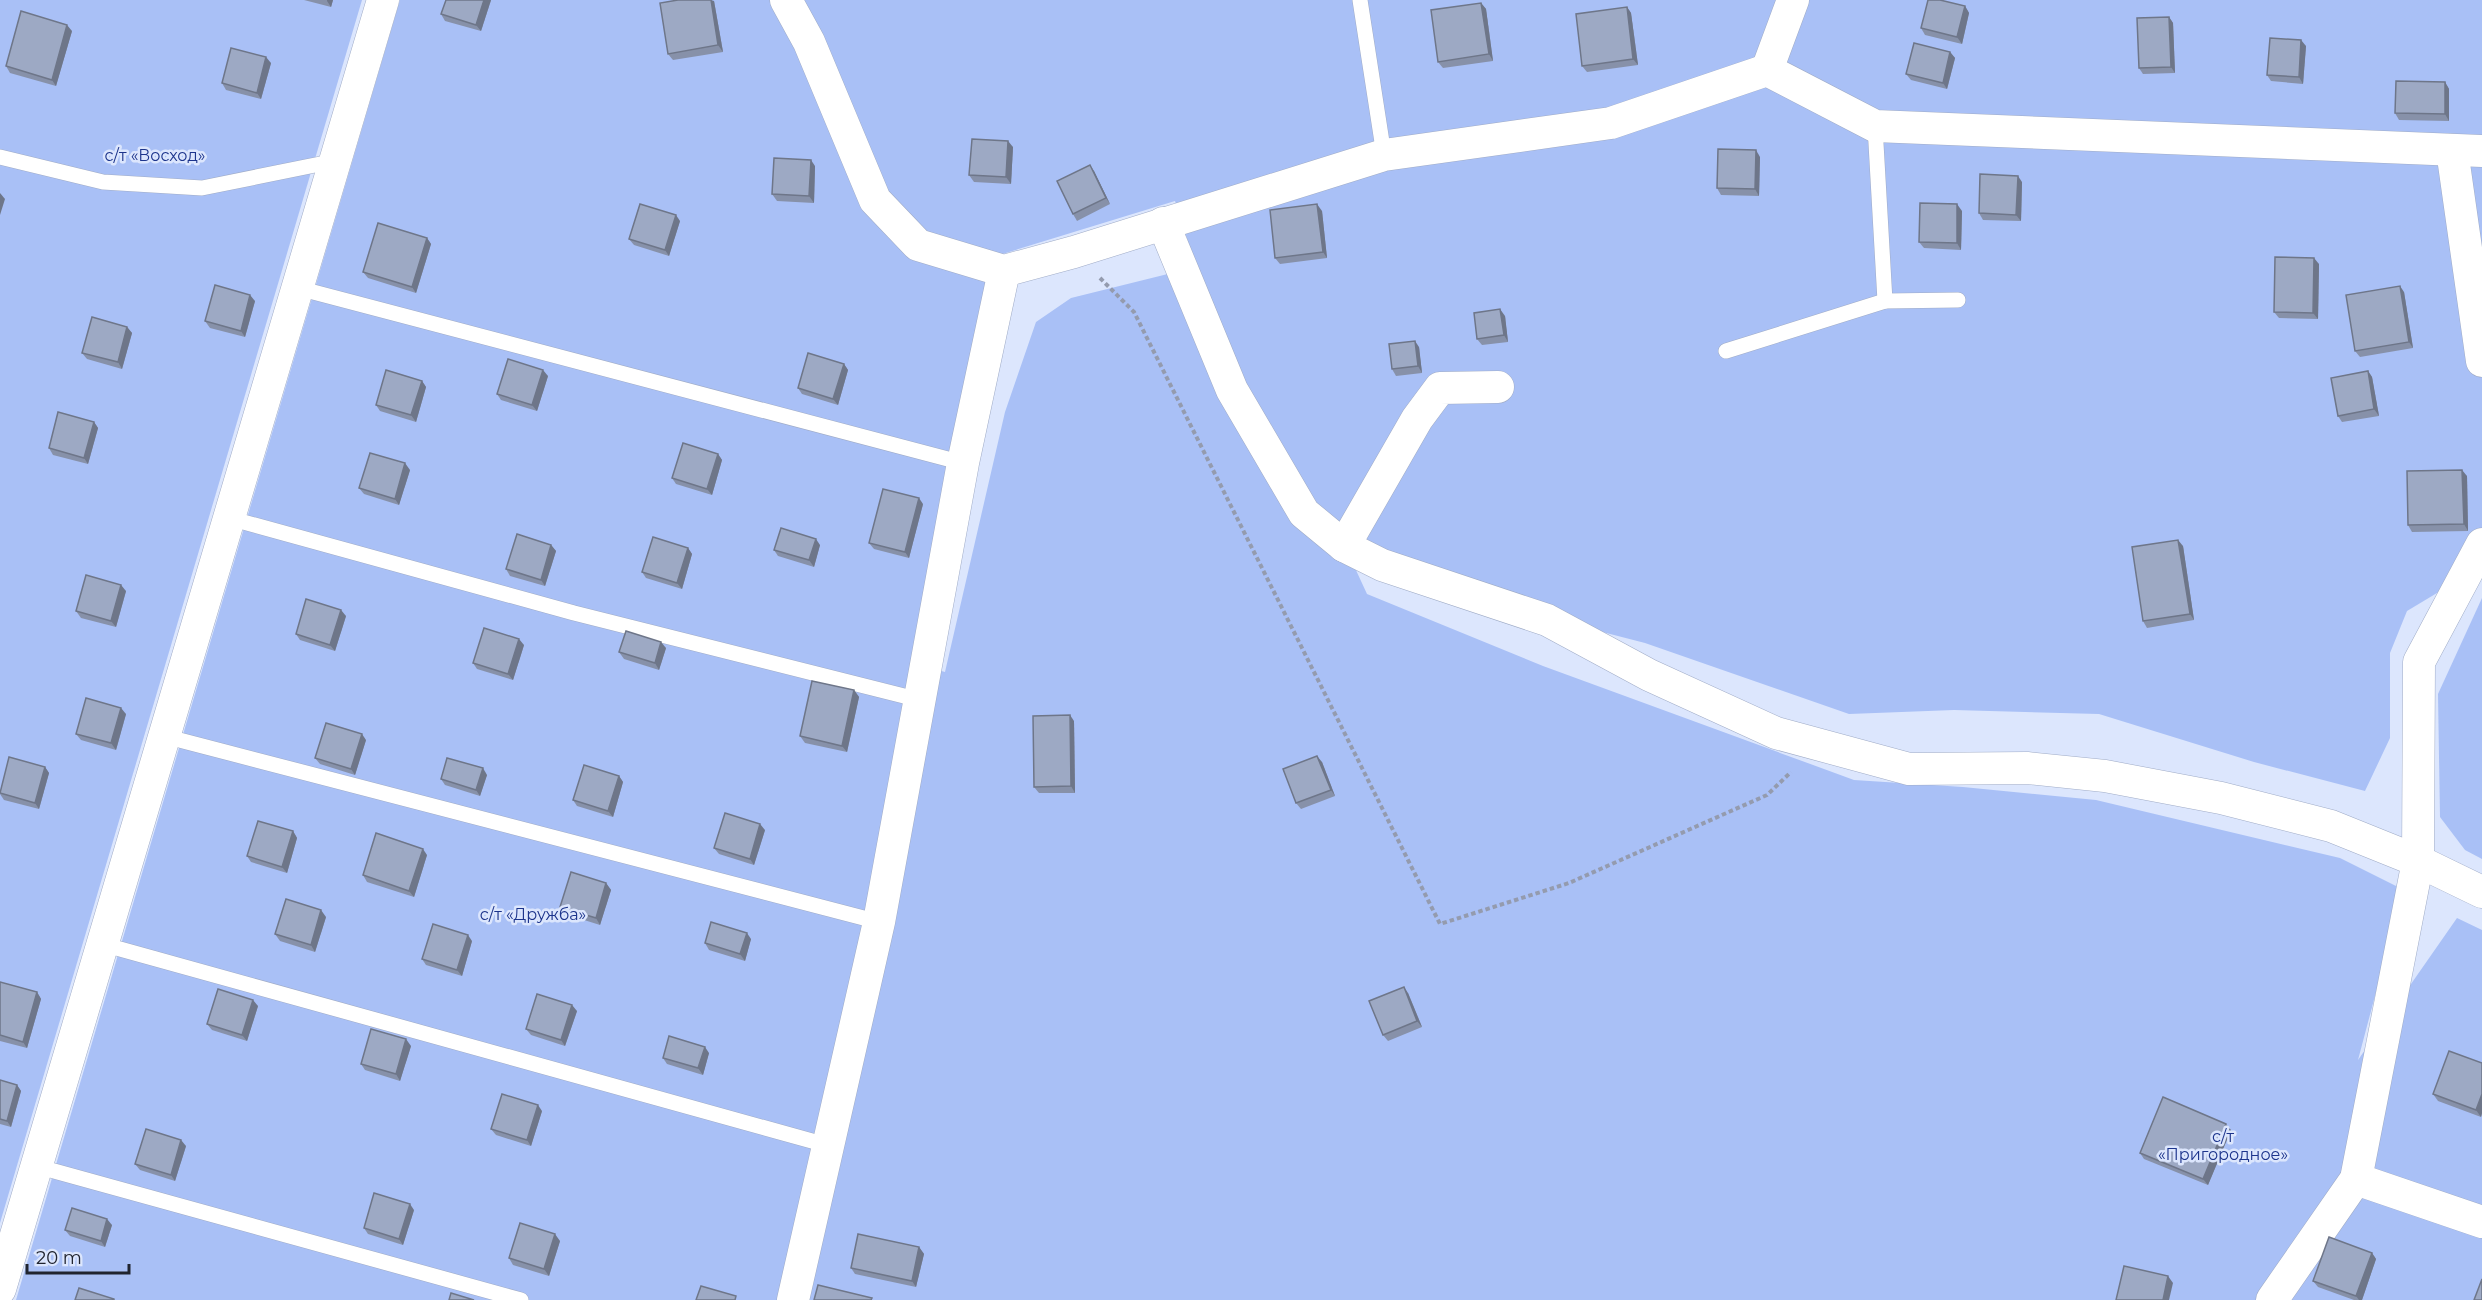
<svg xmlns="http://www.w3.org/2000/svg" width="2482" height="1300" font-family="Montserrat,sans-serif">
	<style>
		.green { fill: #a9c0f6; fill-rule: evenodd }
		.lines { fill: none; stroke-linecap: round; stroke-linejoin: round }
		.service-casing { stroke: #a0acc7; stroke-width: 16 }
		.minor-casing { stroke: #a0acc7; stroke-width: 33 }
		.path { stroke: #949bae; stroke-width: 4; stroke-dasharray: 4.5 3; stroke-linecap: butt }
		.service { stroke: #fff; stroke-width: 15 }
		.minor { stroke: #fff; stroke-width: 32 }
		.wall { fill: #8791a9 }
		.shaded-wall { fill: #6e7689 }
		.building { fill: #9da9c4; stroke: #6e7689; stroke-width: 1.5 }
		.labels { text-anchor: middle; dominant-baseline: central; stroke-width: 5; stroke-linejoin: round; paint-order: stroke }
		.park-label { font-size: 16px; fill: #1c348c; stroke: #dce6fd }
	</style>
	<rect width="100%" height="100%" fill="#dce6fd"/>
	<g class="green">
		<path d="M0,0H362L0,1223Z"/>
		<path d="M400,0H2482V566L2407,611L2390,653V738L2365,791L2254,762L2099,714L1954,710L1849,714L1645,643L1355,568L1367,594L1543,666L1854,780L1963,787L2096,800L2340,858L2398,887V909L2358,1060L2457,918L2482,930V1300H16ZM1175,201L1196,267L1071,298L1036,322L1005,412L945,672L912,663L996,256Z"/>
		<path d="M2482,598V859L2465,850L2440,817L2438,694Z"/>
	</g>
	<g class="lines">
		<defs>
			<g id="service">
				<path d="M1360,0L1384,155"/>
				<path d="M1875,126L1885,301L1958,300"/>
				<path d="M0,157L103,182L202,188L335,161"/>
				<path d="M298,288L963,463"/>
				<path d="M1726,351L1885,301"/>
				<path d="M229,518L574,613L920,700"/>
				<path d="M164,736L879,922"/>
				<path d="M102,944L830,1146"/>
				<path d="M36,1166L521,1300"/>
			</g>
			<g id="minor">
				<path d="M786,0L809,42L875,200L918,245L1004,271L1074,252L1384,155L1611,123L1767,70L1875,126L2482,151"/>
				<path d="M1767,70L1793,0"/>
				<path d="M2452,150L2482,361"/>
				<path d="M1163,223L1232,390L1304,513L1344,546L1382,565L1547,620L1649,675L1776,733L1909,769L2027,768L2105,776L2221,798L2331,826L2418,861L2482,892"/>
				<path d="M1344,546L1417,419L1440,388L1498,387"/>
				<path d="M2356,1179L2482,1222"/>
				<path d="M0,1289L383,0"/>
				<path d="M793,1300L879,922L963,463L1004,271"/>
				<path d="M2272,1300L2356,1179L2418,861L2419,662L2482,544"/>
			</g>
		</defs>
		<use href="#service" class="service-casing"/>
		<use href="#minor" class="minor-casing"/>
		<path class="path" d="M1100,278L1134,312L1440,924L1569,883L1767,795L1791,772"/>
		<use href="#service" class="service"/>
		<use href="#minor" class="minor"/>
	</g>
	<g class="wall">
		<path d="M304,0H333L331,7Z"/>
		<path d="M446,0H491L481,31L445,21L441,14Z"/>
		<path d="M714,1L723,52L673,60L668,54Z"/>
		<path d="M1481,3L1486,9L1493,61L1443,68L1438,62Z"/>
		<path d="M1965,6L1969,13L1962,44L1925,35L1921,28Z"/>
		<path d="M1627,7L1631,13L1638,65L1587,72L1582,66Z"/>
		<path d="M2169,17L2173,23L2175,73L2143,74L2139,68Z"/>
		<path d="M72,31L56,86L10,73L6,66Z"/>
		<path d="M2306,46L2303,84L2271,81L2267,75Z"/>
		<path d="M1950,52L1955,58L1947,89L1911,80L1906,74Z"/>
		<path d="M271,63L261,99L226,90L222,83Z"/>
		<path d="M2445,82L2449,89V121L2399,120L2395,113Z"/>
		<path d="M1013,147L1011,184L974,182L969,175Z"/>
		<path d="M1760,157L1759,196L1721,195L1717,188Z"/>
		<path d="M815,166L814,203L777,201L772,194Z"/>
		<path d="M1094,171L1110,204L1077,221L1073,214Z"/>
		<path d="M2022,182L2021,221L1983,220L1979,213Z"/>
		<path d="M1322,211L1327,258L1280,264L1275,258Z"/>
		<path d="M1962,211L1961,250L1924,248L1919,242Z"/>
		<path d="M680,221L669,256L634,245L629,239Z"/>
		<path d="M427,238L431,244L416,293L368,278L363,272Z"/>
		<path d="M2319,264L2318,319L2279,318L2274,312Z"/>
		<path d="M2404,292L2413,348L2360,357L2355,351Z"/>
		<path d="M255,301L245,337L210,328L205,321Z"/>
		<path d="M1505,316L1508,342L1482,345L1477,339Z"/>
		<path d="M127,327L132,333L122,369L87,359L82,353Z"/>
		<path d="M1419,347L1422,373L1396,376L1392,369Z"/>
		<path d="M844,364L848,370L838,405L802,394L798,388Z"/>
		<path d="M2368,371L2372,377L2379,416L2342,422L2338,416Z"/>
		<path d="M548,376L537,411L501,400L497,394Z"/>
		<path d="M422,381L426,387L416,422L380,411L376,405Z"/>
		<path d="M94,422L98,428L88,464L53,455L49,448Z"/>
		<path d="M718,454L722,460L712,495L676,484L672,478Z"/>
		<path d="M410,470L399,505L364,494L359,488Z"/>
		<path d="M2467,476L2468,531L2412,532L2408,525Z"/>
		<path d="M923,504L909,558L874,549L869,543Z"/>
		<path d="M551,545L556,551L545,586L510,576L506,569Z"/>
		<path d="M820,545L814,567L778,556L774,550Z"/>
		<path d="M2183,546L2194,620L2147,628L2143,621Z"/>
		<path d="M688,548L692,554L682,589L646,578L642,572Z"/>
		<path d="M126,591L116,627L81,618L76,611Z"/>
		<path d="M346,616L335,651L300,640L296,634Z"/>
		<path d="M524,645L513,680L477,669L473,663Z"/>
		<path d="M666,648L659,670L624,659L619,652Z"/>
		<path d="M854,690L859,697L847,752L805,743L800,736Z"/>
		<path d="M126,714L116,750L81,740L76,734Z"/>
		<path d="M1074,721L1075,793H1039L1034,787Z"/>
		<path d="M366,740L355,775L320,764L315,758Z"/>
		<path d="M1322,762L1335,796L1301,809L1296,803Z"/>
		<path d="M45,767L49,773L39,809L4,800L0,794Z"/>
		<path d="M487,775L480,796L445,785L441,779Z"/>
		<path d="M619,776L623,782L613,817L577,806L573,800Z"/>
		<path d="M765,830L754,865L719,854L714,848Z"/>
		<path d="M293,831L297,838L287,873L251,862L247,856Z"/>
		<path d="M427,855L414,897L367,882L363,875Z"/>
		<path d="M606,883L611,890L600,925L565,914L560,907Z"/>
		<path d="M326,917L315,952L280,941L275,934Z"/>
		<path d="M751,939L745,961L709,950L705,943Z"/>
		<path d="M472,941L462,976L426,965L422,959Z"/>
		<path d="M0,982L37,992L41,999L27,1048L0,1041Z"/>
		<path d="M1408,993L1422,1027L1388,1041L1383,1035Z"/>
		<path d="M258,1006L247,1041L212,1030L207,1024Z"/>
		<path d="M577,1011L565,1046L531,1035L526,1029Z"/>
		<path d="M411,1046L400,1081L365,1070L361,1064Z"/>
		<path d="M709,1053L703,1075L667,1064L663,1058Z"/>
		<path d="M2482,1063V1113L2481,1117L2438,1101L2433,1094Z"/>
		<path d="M0,1080L17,1085L21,1091L11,1127L0,1124Z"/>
		<path d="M542,1111L531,1146L496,1135L491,1129Z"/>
		<path d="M2231,1130L2208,1185L2144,1159L2140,1153Z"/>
		<path d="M186,1146L175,1181L140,1170L135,1164Z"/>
		<path d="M414,1210L403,1245L368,1234L364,1228Z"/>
		<path d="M112,1225L105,1247L70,1236L65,1230Z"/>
		<path d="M560,1241L549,1276L513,1265L509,1258Z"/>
		<path d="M919,1247L924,1254L916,1287L855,1274L851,1268Z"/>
		<path d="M2372,1253L2376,1259L2362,1300H2354L2318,1287L2313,1281Z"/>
	</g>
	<g class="shaded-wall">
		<path d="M327,0H333L331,7L327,1Z"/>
		<path d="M484,0H491L481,31L476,25Z"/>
		<path d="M711,0L714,1L723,52L718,45Z"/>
		<path d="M1481,3L1486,9L1493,61L1489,54Z"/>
		<path d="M1965,6L1969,13L1962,44L1957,37Z"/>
		<path d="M1627,7L1631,13L1638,65L1633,59Z"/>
		<path d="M2169,17L2173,23L2175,73L2171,67Z"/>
		<path d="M67,25L72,31L56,86L52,80Z"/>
		<path d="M2301,40L2306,46L2303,84L2299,77Z"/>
		<path d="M1950,52L1955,58L1947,89L1943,83Z"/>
		<path d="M266,57L271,63L261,99L257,93Z"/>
		<path d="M2445,82L2449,89V121L2445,114Z"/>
		<path d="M1008,141L1013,147L1011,184L1006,177Z"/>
		<path d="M1756,150L1760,157L1759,196L1755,189Z"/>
		<path d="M811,160L815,166L814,203L809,196Z"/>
		<path d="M1090,165L1094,171L1110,204L1106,198Z"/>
		<path d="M2018,176L2022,182L2021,221L2016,215Z"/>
		<path d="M0,193L5,199L0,215Z"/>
		<path d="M1317,204L1322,211L1327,258L1323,252Z"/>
		<path d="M1957,204L1962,211L1961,250L1957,243Z"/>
		<path d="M676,215L680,221L669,256L665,250Z"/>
		<path d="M427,238L431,244L416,293L412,287Z"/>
		<path d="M2314,258L2319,264L2318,319L2313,313Z"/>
		<path d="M2400,286L2404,292L2413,348L2409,342Z"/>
		<path d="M250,295L255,301L245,337L241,331Z"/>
		<path d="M1500,309L1505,316L1508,342L1504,335Z"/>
		<path d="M127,327L132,333L122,369L118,362Z"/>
		<path d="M1415,341L1419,347L1422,373L1418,366Z"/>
		<path d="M844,364L848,370L838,405L833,399Z"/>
		<path d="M543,370L548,376L537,411L532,405Z"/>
		<path d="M2368,371L2372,377L2379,416L2374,409Z"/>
		<path d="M422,381L426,387L416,422L411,415Z"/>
		<path d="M94,422L98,428L88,464L84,458Z"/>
		<path d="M718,454L722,460L712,495L707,489Z"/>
		<path d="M405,463L410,470L399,505L395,499Z"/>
		<path d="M2462,470L2467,476L2468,531L2464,524Z"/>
		<path d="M919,498L923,504L909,558L905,552Z"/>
		<path d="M816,539L820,545L814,567L809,560Z"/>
		<path d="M2178,540L2183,546L2194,620L2190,614Z"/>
		<path d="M551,545L556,551L545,586L541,580Z"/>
		<path d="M688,548L692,554L682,589L677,583Z"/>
		<path d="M121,585L126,591L116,627L111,621Z"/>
		<path d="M341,610L346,616L335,651L330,645Z"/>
		<path d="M519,639L524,645L513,680L508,674Z"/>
		<path d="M661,642L666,648L659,670L655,663Z"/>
		<path d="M854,690L859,697L847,752L842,746Z"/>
		<path d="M121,708L126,714L116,750L111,743Z"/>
		<path d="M1070,715L1074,721L1075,793L1071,786Z"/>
		<path d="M362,734L366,740L355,775L351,769Z"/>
		<path d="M1317,756L1322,762L1335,796L1331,790Z"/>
		<path d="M45,767L49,773L39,809L35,803Z"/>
		<path d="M483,768L487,775L480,796L476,790Z"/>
		<path d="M619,776L623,782L613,817L608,811Z"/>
		<path d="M760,824L765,830L754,865L750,859Z"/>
		<path d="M293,831L297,838L287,873L282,867Z"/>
		<path d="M423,849L427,855L414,897L409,891Z"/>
		<path d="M606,883L611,890L600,925L596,918Z"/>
		<path d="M321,910L326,917L315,952L311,945Z"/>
		<path d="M747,933L751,939L745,961L740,954Z"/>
		<path d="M468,935L472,941L462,976L457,970Z"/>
		<path d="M1404,987L1408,993L1422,1027L1417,1021Z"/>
		<path d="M37,992L41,999L27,1048L23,1042Z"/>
		<path d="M253,1000L258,1006L247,1041L242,1035Z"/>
		<path d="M572,1005L577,1011L565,1046L561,1040Z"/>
		<path d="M406,1039L411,1046L400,1081L396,1074Z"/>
		<path d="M705,1047L709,1053L703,1075L698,1068Z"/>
		<path d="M17,1085L21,1091L11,1127L7,1121Z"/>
		<path d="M2482,1094V1113L2481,1117L2476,1110Z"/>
		<path d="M538,1105L542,1111L531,1146L527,1140Z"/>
		<path d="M2226,1124L2231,1130L2208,1185L2203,1179Z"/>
		<path d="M181,1140L186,1146L175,1181L171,1175Z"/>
		<path d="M410,1204L414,1210L403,1245L399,1239Z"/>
		<path d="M107,1219L112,1225L105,1247L101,1241Z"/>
		<path d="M555,1234L560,1241L549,1276L544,1269Z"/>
		<path d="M919,1247L924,1254L916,1287L912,1281Z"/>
		<path d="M2372,1253L2376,1259L2362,1300H2359L2356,1296Z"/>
		<path d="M2168,1276L2173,1283L2169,1300H2163Z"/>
	</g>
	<g class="building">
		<path d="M446,0H484L476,25L441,14Z"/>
		<path d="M678,0H711L718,45L668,54L660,3Z"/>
		<path d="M1928,0H1940L1965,6L1957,37L1921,28Z"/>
		<path d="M1481,3L1489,54L1438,62L1431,10Z"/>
		<path d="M1627,7L1633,59L1582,66L1576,14Z"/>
		<path d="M21,11L67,25L52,80L6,66Z"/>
		<path d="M2169,17L2171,67L2139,68L2137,18Z"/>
		<path d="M2270,38L2301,40L2299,77L2267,75Z"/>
		<path d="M1914,43L1950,52L1943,83L1906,74Z"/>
		<path d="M231,48L266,57L257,93L222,83Z"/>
		<path d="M2396,81L2445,82V114L2395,113Z"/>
		<path d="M972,139L1008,141L1006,177L969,175Z"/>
		<path d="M1718,149L1756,150L1755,189L1717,188Z"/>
		<path d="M774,158L811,160L809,196L772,194Z"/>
		<path d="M1090,165L1106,198L1073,214L1057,181Z"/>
		<path d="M1980,174L2018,176L2016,215L1979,213Z"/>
		<path d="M1920,203L1957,204V243L1919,242Z"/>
		<path d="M640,204L676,215L665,250L629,239Z"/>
		<path d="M1317,204L1323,252L1275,258L1270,210Z"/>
		<path d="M378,223L427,238L412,287L363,272Z"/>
		<path d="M2275,257L2314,258L2313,313L2274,312Z"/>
		<path d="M215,285L250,295L241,331L205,321Z"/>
		<path d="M2400,286L2409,342L2355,351L2346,295Z"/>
		<path d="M1500,309L1504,335L1477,339L1474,313Z"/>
		<path d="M92,317L127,327L118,362L82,353Z"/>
		<path d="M1415,341L1418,366L1392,369L1389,344Z"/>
		<path d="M808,353L844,364L833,399L798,388Z"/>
		<path d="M508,359L543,370L532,405L497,394Z"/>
		<path d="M386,370L422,381L411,415L376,405Z"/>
		<path d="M2368,371L2374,409L2338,416L2331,378Z"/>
		<path d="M58,412L94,422L84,458L49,448Z"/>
		<path d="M683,443L718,454L707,489L672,478Z"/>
		<path d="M370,453L405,463L395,499L359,488Z"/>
		<path d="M2462,470L2464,524L2408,525L2407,471Z"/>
		<path d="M883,489L919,498L905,552L869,543Z"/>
		<path d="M781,528L816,539L809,560L774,550Z"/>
		<path d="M517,534L551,545L541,580L506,569Z"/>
		<path d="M653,537L688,548L677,583L642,572Z"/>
		<path d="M2178,540L2190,614L2143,621L2132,547Z"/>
		<path d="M86,575L121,585L111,621L76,611Z"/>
		<path d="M306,599L341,610L330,645L296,634Z"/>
		<path d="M484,628L519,639L508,674L473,663Z"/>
		<path d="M626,631L661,642L655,663L619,652Z"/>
		<path d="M812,681L854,690L842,746L800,736Z"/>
		<path d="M86,698L121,708L111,743L76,734Z"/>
		<path d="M1070,715L1071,786L1034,787L1033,716Z"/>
		<path d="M326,723L362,734L351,769L315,758Z"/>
		<path d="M1317,756L1331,790L1296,803L1283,769Z"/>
		<path d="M9,757L45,767L35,803L0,793Z"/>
		<path d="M447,758L483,768L476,790L441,779Z"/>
		<path d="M584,765L619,776L608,811L573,800Z"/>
		<path d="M725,813L760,824L750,859L714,848Z"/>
		<path d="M258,821L293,831L282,867L247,856Z"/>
		<path d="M376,833L423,849L409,891L363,875Z"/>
		<path d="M571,872L606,883L596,918L560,907Z"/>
		<path d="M286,899L321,910L311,945L275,934Z"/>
		<path d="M711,922L747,933L740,954L705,943Z"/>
		<path d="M433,924L468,935L457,970L422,959Z"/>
		<path d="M0,982L37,992L23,1042L0,1035Z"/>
		<path d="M1404,987L1417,1021L1383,1035L1369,1001Z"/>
		<path d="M218,989L253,1000L242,1035L207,1024Z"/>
		<path d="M537,994L572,1005L561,1040L526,1029Z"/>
		<path d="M371,1029L406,1039L396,1074L361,1064Z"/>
		<path d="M669,1036L705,1047L698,1068L663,1058Z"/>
		<path d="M2449,1051L2482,1063V1094L2476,1110L2433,1094Z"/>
		<path d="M0,1080L17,1085L7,1121L0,1119Z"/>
		<path d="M502,1094L538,1105L527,1140L491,1129Z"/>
		<path d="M2163,1097L2226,1124L2203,1179L2140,1153Z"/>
		<path d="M146,1129L181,1140L171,1175L135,1164Z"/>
		<path d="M374,1193L410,1204L399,1239L364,1228Z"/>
		<path d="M72,1208L107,1219L101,1241L65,1230Z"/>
		<path d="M520,1223L555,1234L544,1269L509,1258Z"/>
		<path d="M858,1234L919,1247L912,1281L851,1268Z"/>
		<path d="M2329,1237L2372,1253L2356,1296L2313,1281Z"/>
		<path d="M2124,1266L2168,1276L2163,1300H2116Z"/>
		<path d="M2482,1279V1300H2474Z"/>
		<path d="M818,1285L872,1298L871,1300H814Z"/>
		<path d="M701,1286L736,1296L735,1300H696Z"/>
		<path d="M79,1288L114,1299V1300H75Z"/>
		<path d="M451,1293L474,1300H449Z"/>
	</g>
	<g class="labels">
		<g class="park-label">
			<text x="155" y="155">с/т «Восход»</text>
			<text x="533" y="914">с/т «Дружба»</text>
			<text x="2223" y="1136">с/т<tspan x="2223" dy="18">«Пригородное»</tspan></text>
		</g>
	</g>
	<path d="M27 1264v9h102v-9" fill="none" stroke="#20242f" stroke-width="3"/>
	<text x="36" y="1264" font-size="18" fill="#20242f" stroke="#dce6fd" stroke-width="4.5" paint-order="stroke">20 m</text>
</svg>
